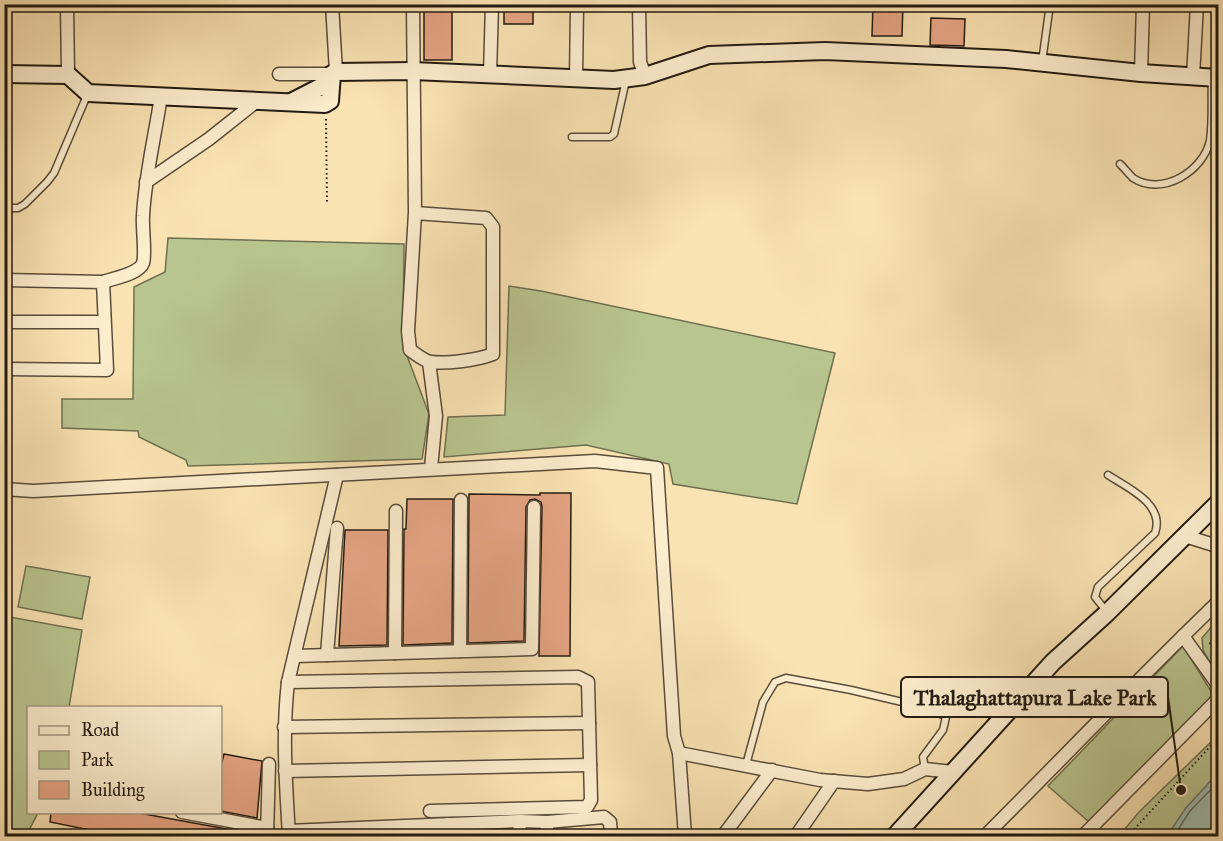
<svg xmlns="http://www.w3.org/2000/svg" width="1223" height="841" font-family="'IM FELL Great Primer',serif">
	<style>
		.green { fill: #b9c590; stroke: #6e7050; stroke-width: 1.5 }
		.water { fill: #9fbdb1; stroke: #6d7c71; stroke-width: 1.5 }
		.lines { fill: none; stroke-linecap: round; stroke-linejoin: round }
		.shore { stroke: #616c60; stroke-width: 1.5 }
		.building { fill: #e6a584; stroke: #231a10; stroke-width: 1.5 }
		.lane-casing { stroke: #594c39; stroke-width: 9 }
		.street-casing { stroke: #594c39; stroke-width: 15 }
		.secondary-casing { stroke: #231a10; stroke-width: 20 }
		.path { stroke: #231a10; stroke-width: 2; stroke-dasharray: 1.5 3; stroke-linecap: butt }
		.lane { stroke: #fcedce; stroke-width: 6 }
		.street { stroke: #fcedce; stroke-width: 12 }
		.secondary { stroke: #fcedce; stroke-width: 16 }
		.leader { fill: none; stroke: #231a10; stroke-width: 2 }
		.callout-dot { fill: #231a10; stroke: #fcedce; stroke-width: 2 }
		.callout { fill: #fcedce; stroke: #231a10; stroke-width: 2 }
		.callout-label { font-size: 22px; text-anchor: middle; font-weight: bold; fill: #231a10 }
	</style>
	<rect width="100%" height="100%" fill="#fae3b3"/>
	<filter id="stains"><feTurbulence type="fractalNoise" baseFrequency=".00333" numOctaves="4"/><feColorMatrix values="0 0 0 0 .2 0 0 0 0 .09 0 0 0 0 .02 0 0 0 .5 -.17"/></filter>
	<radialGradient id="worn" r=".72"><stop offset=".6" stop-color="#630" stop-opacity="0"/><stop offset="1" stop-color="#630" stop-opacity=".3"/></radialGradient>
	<g class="green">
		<path d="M168,238L404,244L403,345L429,414L422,459L188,466L186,460L139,437L138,431L62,428V399H133L134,287L165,272Z"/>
		<path d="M509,286L541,291L835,353L797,504L673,484L669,464L586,445L444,457L448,417L505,415Z"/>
		<path d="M26,566L90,577L82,619L18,607Z"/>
		<path d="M4,616L82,630L69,707L28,708V812L38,813L26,836H5Z"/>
		<path d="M1218,619V676L1203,650L1202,638Z"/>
		<path d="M1183,646L1214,696L1089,822L1048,786Z"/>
		<path d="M1218,729V773L1186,808L1167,836H1119L1139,812L1215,738Z"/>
	</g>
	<path class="water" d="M1218,773V836H1167L1186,808Z"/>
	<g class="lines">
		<path class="shore" d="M1174,836L1190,811L1218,782"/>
	</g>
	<g class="building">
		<rect x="424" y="4" width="28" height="56"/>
		<rect x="504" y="4" width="29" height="20"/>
		<path d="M873,4H903L902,36H872Z"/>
		<path d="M931,18L965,19L964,46L930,45Z"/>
		<path d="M540,493H571L570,656H539L542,507L541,502L535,499L530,500L526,507L524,641L468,643L469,494L540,495Z"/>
		<path d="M407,499H453L452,643L403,645L404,529H406Z"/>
		<path d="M345,530H388L387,645L339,646Z"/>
		<path d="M224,754L262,761L257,818L220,811V770Z"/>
		<path d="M51,813H139L254,834L253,837H124L50,822Z"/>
	</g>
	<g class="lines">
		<defs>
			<g id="lane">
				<path d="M1042,62L1050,4"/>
				<path d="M572,137H610L614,134L626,80"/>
				<path d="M1120,164C1124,168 1129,174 1133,178C1162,197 1204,171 1210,140C1213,120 1211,98 1212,78"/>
				<path d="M4,208H18L25,204L47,182L54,173L88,93"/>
				<path d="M1107,612L1095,597L1098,587L1155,533C1165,504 1128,488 1108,475"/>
				<path d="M746,765L763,702L775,682L786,678L851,690L932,709L946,717L943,730L923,757L925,769"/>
			</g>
			<g id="street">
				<path d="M67,4L68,75"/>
				<path d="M332,4L336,72"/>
				<path d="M413,4L415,213L408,331L410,350C416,354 424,361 431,362C447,364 478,360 493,354V227L486,218L415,213"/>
				<path d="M639,4L640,62L645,76"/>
				<path d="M1141,73L1143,4"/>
				<path d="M279,74H332"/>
				<path d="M490,75L492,4"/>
				<path d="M1193,77L1197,4"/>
				<path d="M576,79L577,4"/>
				<path d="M146,182L209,139L257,101"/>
				<path d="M4,280L103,282L107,370L4,369"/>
				<path d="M103,282C114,278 139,274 143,263C146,255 142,226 143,216C145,176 155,136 161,96"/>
				<path d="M4,322H104"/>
				<path d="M429,362L436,416L431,468"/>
				<path d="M4,489L33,491L595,461L657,468L674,736L679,753L820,780L868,784L904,779L925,769L953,772"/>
				<path d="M1185,536L1217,546"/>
				<path d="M4,548V556"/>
				<path d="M1183,636L1218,685"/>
				<path d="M460,651L461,500"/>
				<path d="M395,653L396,511"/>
				<path d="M327,655L337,528"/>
				<path d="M295,656L532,649L534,507"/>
				<path d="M288,682L578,677L588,682L591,800L587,807L430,811"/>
				<path d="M284,727L589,723"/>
				<path d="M679,753L685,836"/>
				<path d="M285,771L590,765"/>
				<path d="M182,812L267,828"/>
				<path d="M547,822V836"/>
				<path d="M288,831L520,821L547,822L604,817L610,822L611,836"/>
				<path d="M267,836L269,764"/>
				<path d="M289,836C286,785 282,734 288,682L337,475"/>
				<path d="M448,836V824"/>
				<path d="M519,836L520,821"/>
				<path d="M723,836L772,770"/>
				<path d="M796,836L834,781"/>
				<path d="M985,836C1063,758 1139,678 1218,602"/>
				<path d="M1083,836L1218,699"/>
			</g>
			<g id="secondary">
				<path d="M4,74L68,75L88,93L325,104L330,101L332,74L336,72L413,71L614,80L645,76L709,55L825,51L1006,59L1141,73L1218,78"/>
				<path d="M291,102L330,82"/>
				<path d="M895,836L1053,662L1107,613L1218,503"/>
			</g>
		</defs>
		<use href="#lane" class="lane-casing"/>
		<use href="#street" class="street-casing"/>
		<use href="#secondary" class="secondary-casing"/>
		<g class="path">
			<path d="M326,119L327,202"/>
			<path d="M1218,632L1210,643L1218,660"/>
			<path d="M1128,836L1218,738"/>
		</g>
		<use href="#lane" class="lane"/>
		<use href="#street" class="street"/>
		<use href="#secondary" class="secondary"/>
	</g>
	<path class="leader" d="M1181 790L1168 697"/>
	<circle class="callout-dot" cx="1181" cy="790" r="6"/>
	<rect class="callout" x="901" y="677" width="267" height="40" rx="6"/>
	<g class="callout-label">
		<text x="1035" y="705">Thalaghattapura Lake Park</text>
	</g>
	<rect width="1223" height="841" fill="none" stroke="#fae3b3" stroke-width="24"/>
	<rect x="6" y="6" width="1211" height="829" fill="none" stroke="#231a10" stroke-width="3"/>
	<rect x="12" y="12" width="1199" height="817" fill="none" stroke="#231a10" stroke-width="1.5"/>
	<rect x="27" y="706" width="195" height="108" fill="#fcedce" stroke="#a59982" stroke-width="1.5"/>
	<rect x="39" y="726" width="30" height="9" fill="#fcedce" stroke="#a59982" stroke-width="1.5"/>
	<text x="81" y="736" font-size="18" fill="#231a10">Road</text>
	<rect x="39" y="751" width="30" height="18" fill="#b9c590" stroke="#a59982" stroke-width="1.5"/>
	<text x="81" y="766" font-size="18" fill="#231a10">Park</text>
	<rect x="39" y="781" width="30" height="18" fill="#e6a584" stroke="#a59982" stroke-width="1.5"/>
	<text x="81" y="796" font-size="18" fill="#231a10">Building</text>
	<rect width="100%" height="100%" filter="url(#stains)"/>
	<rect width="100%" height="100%" fill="url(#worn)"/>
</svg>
